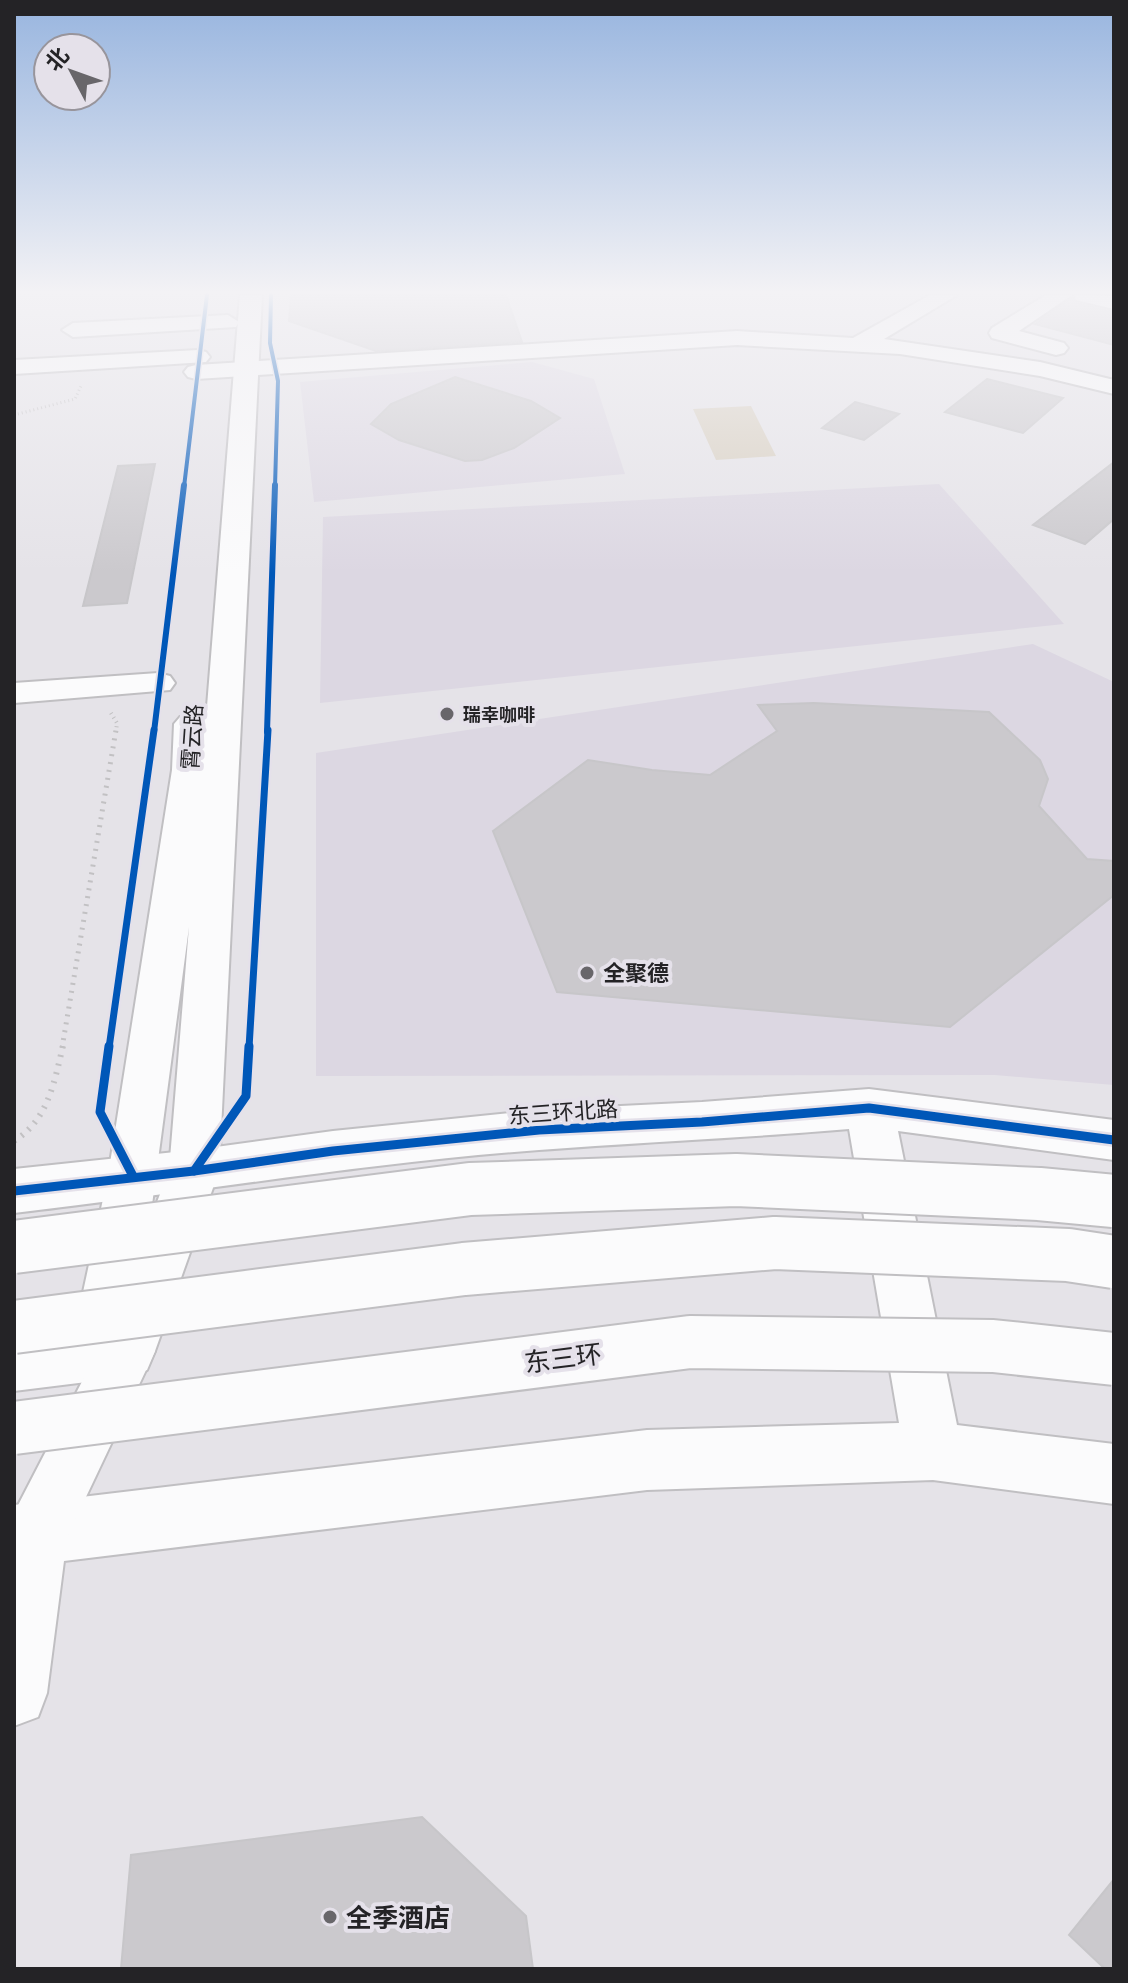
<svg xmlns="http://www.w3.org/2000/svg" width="1128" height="1983" font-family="'PT Sans Narrow','Noto Sans SC',sans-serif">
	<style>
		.built { fill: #dcd7e2 }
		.green { fill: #d7cebf }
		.building { fill: #cbc9cd; stroke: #c7c6c9; stroke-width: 2 }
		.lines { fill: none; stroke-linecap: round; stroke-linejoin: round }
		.minor-casing { stroke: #c0bfc2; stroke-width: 4 }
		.major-casing { stroke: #c0bfc2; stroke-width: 4 }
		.path-far3 { stroke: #c2c1c3; stroke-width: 3; stroke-dasharray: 1 3; stroke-linecap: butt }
		.path-far2 { stroke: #c2c1c3; stroke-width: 4; stroke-dasharray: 1 4; stroke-linecap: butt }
		.path-far1 { stroke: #c2c1c3; stroke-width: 5; stroke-dasharray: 2 6; stroke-linecap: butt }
		.path { stroke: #c2c1c3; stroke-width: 6; stroke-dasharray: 2 7; stroke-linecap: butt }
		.minor { fill: #fbfbfc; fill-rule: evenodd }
		.major { fill: #fbfbfc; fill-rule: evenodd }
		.highway-bridge-casing { stroke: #c0bfc2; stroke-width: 56; stroke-linecap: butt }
		.highway-bridge { stroke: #fbfbfc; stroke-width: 52 }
		.cycleway-far3-casing { stroke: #e5e1ea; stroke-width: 7 }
		.cycleway-far2-casing { stroke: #e5e1ea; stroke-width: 10 }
		.cycleway-far1-casing { stroke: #e5e1ea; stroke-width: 12 }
		.cycleway-casing { stroke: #e5e1ea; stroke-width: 14 }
		.cycleway-far3 { stroke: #0057b8; stroke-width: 4 }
		.cycleway-far2 { stroke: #0057b8; stroke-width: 6 }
		.cycleway-far1 { stroke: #0057b8; stroke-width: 7 }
		.cycleway { stroke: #0057b8; stroke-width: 9 }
		.poi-dot { fill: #68666a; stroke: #e5e1ea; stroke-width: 3 }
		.labels { text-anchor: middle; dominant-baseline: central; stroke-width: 8; stroke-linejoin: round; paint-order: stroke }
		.far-poi-label { font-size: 18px; font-weight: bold; fill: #242326; stroke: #e5e1ea; text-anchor: start }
		.street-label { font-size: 22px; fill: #242326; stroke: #e5e1ea }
		.poi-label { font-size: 22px; font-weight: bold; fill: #242326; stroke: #e5e1ea; text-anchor: start }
		.near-street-label { font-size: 26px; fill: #242326; stroke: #e5e1ea }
		.near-poi-label { font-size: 26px; font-weight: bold; fill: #242326; stroke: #e5e1ea; text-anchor: start }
	</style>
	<rect width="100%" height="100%" fill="#e5e3e8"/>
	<g class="built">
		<path d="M532,362L594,379L625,474L314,502L300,382Z"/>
		<path d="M939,484L1064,624L320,703L323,517Z"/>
		<path d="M1033,644L1114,682V1085L995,1075L316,1076V753Z"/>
	</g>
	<path class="green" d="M751,406L776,456L716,460L693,409Z"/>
	<g class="building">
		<path d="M291,295H506L522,342L376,351L289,321Z"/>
		<path d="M1072,298L1075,303L1114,312V345L1035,324Z"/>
		<path d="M455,377L531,401L560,418L514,448L482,460L465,461L399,440L371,424L391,404Z"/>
		<path d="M987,379L1063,398L1023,433L945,412Z"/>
		<path d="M855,402L899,414L864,440L822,428Z"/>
		<path d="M1114,462V519L1085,544L1033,525Z"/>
		<path d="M155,464L127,603L83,606L118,466Z"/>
		<path d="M814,703L989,712L1040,760L1048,779L1039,806L1087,859L1114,861V895L950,1027L557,992L493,831L588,760L652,770L710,775L777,731L758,705Z"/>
		<path d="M422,1817L526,1916L533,1969H121L131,1855Z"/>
		<path d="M1114,1879V1969H1105L1069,1935Z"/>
	</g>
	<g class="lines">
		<defs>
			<g id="minor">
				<path d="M930,295H957L884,339L1040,362L1114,380V394L1040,376L900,354L737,345L196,379L188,377L184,372L188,367L196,365L737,331L853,338Z"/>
				<path d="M1046,295H1072L1019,331L1064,343L1068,348L1064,353L1056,355L992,338L989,333L992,328Z"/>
				<path d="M1074,295L1114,296V309L1076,300Z"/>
				<path d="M228,315L239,322L236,327L73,337L62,330L73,323Z"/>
				<path d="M198,350L206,352L210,357L206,362L14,374V360Z"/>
				<path d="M158,673L170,676L175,683L170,690L14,703V683Z"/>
				<path d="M869,1089L1114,1120V1160L898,1131L957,1425L1114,1444V1504L933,1480L647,1490L64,1561L47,1693L38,1717L14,1726V1505L647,1430L899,1423L849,1129C746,1138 642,1142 539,1150C364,1163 189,1193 14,1213V1169L194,1150L333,1131L539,1110L702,1102Z"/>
				<path d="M127,1325L147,1332L155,1351L147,1370L127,1377L14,1391V1337Z"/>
			</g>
			<path id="major" d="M240,295H262L219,1171L155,1351L59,1554L37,1563L15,1554L14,1513L88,1370L79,1366L71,1348L108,1176L172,770L174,724L180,717L192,713L206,719ZM189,927L169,1171L150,1220Z"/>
		</defs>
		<use href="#minor" class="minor-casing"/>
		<use href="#major" class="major-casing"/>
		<path class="path-far3" d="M14,415L75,399L81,386"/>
		<path class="path-far2" d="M111,713L117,723L116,732"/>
		<path class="path-far1" d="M62,1048L116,730"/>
		<path class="path" d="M14,1141C48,1120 54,1083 63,1046"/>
		<use href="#minor" class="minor"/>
		<use href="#major" class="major"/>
		<defs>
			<g id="highway-bridge">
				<path d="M14,1247L470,1189L736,1180L1039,1194L1114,1201"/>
				<path d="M14,1327L464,1269L775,1243L1068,1255L1114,1262"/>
				<path d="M14,1428L690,1342L993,1346L1114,1359"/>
			</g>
		</defs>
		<use href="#highway-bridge" class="highway-bridge-casing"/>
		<use href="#highway-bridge" class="highway-bridge"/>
		<defs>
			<g id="cycleway-far3">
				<path d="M271,295L270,343L278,381L275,487"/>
				<path d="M184,487L207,295"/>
			</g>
			<g id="cycleway-far2">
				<path d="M154,732L184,485"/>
				<path d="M267,732L275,485"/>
			</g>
			<g id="cycleway-far1">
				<path d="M109,1048L154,730"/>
				<path d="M249,1048L268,730"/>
			</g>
			<g id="cycleway">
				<path d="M109,1046L100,1112L133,1176"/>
				<path d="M194,1171L246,1096L249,1046"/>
				<path d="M14,1191L194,1171L333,1151L539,1130L702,1122L869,1108L1114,1140"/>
			</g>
		</defs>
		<use href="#cycleway-far3" class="cycleway-far3-casing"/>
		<use href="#cycleway-far2" class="cycleway-far2-casing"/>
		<use href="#cycleway-far1" class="cycleway-far1-casing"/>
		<use href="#cycleway" class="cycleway-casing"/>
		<use href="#cycleway-far3" class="cycleway-far3"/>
		<use href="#cycleway-far2" class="cycleway-far2"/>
		<use href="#cycleway-far1" class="cycleway-far1"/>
		<use href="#cycleway" class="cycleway"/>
	</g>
	<linearGradient id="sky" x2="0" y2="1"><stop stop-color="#98b5df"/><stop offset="0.51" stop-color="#f3f2f5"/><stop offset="1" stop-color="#f3f2f5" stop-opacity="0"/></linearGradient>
	<rect width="1128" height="573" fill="url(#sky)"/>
	<g class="poi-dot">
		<circle cx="447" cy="714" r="8"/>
		<circle cx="587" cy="973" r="8"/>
		<circle cx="330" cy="1917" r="8"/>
	</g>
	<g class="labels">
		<g class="far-poi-label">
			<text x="463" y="714">瑞幸咖啡</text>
		</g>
		<g class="street-label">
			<text transform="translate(192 737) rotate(-86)">霄云路</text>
			<text transform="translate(563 1112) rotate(-4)">东三环北路</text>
		</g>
		<g class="poi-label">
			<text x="603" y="973">全聚德</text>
		</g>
		<g class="near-street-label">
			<text transform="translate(563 1358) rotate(-7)">东三环</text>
		</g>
		<g class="near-poi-label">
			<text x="346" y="1917">全季酒店</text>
		</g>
	</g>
	<rect width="1128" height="1983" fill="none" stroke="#242326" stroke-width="32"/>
	<g transform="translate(72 72) rotate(311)"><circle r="38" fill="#e5e1ea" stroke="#98959c" stroke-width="2"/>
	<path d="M0-6L14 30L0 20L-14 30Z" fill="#68666a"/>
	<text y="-12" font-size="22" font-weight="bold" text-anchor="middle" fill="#242326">北</text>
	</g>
</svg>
